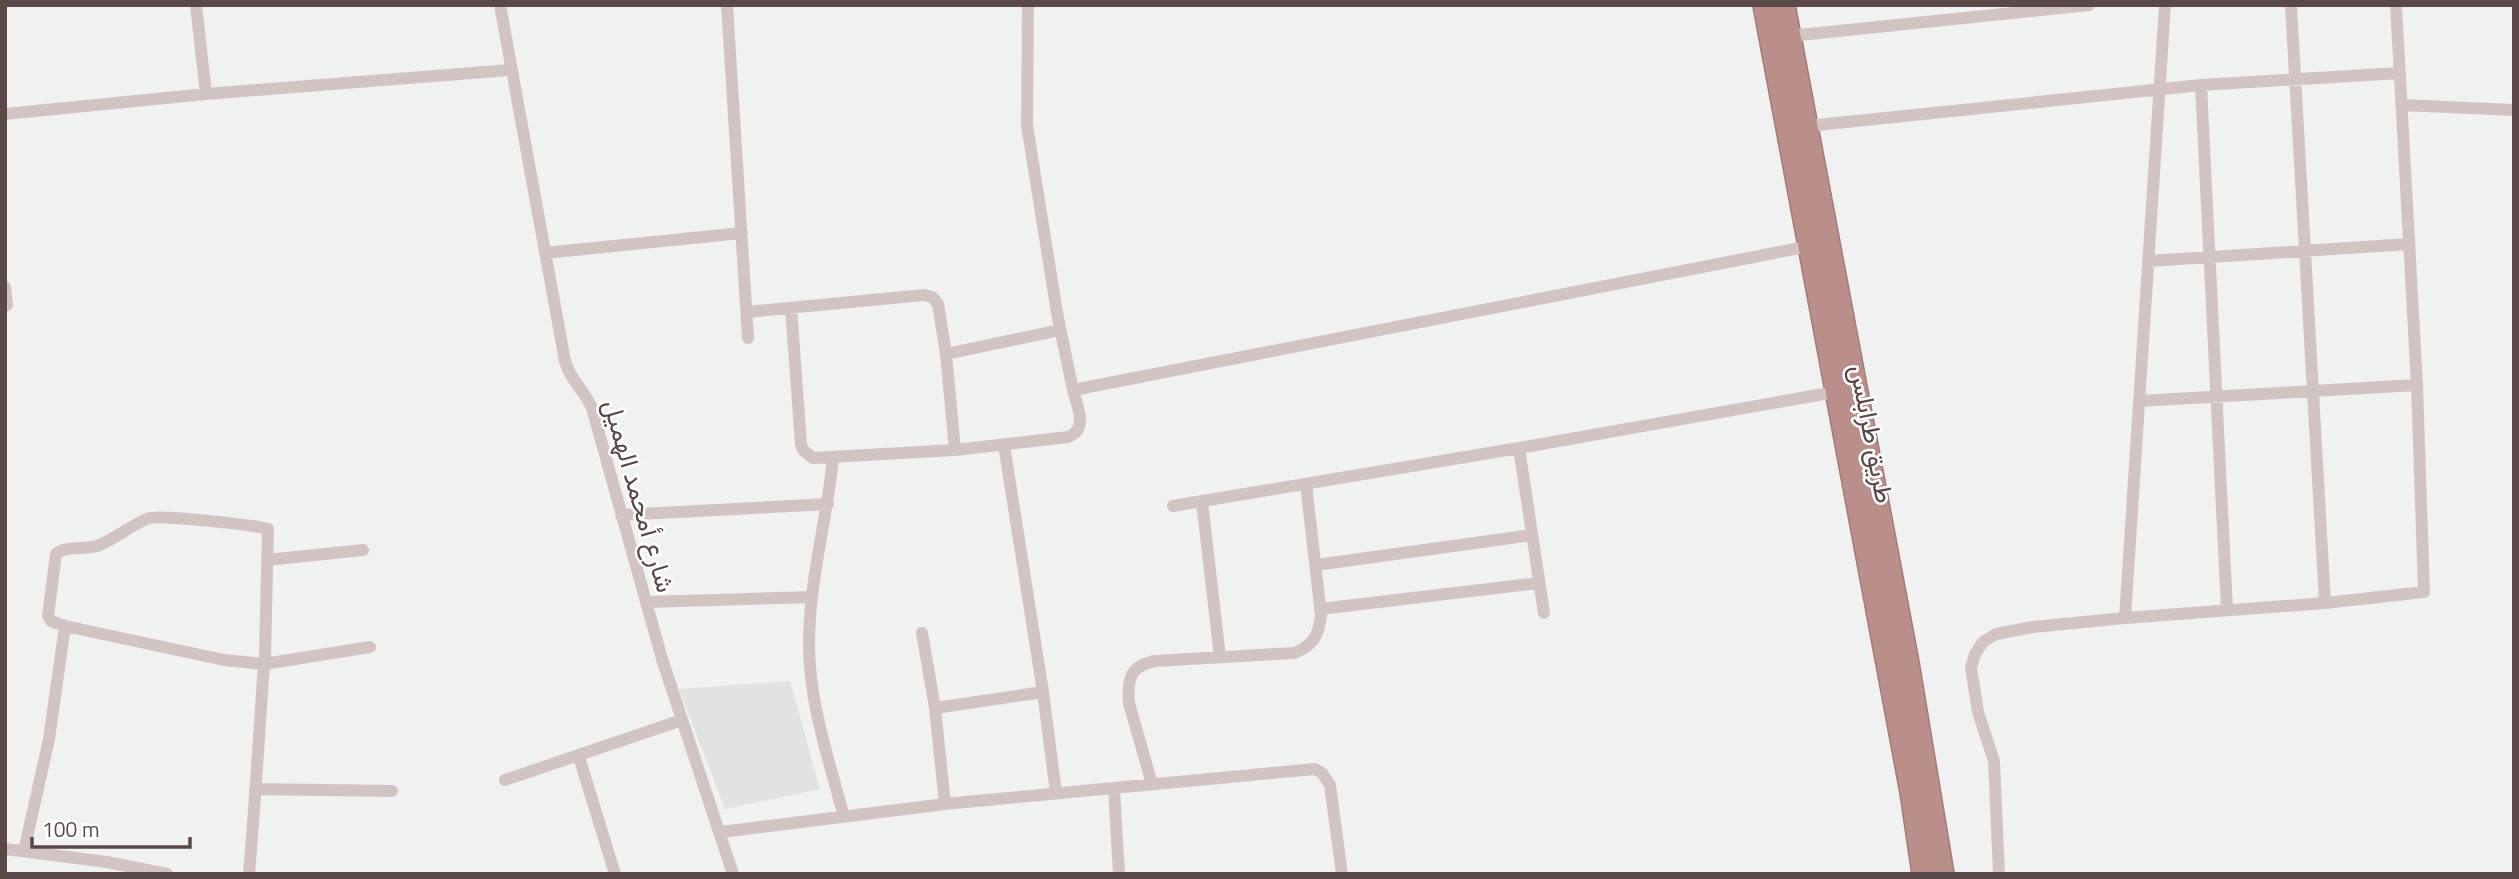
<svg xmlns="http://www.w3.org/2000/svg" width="2519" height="879" viewBox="0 0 2519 879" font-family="'Titillium Web',Vazirmatn,sans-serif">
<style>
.education{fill:#e0e3e1}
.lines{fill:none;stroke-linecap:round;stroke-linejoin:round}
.highway-casing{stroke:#a67a76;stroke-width:24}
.street{stroke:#d3c4c4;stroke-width:12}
.highway{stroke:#ba8f8a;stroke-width:21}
.labels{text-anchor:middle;stroke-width:5;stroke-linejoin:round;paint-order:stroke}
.street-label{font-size:26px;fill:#5b4949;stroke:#fff}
</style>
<rect width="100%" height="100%" fill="#eff2f1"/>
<path class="education" d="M790,681L820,789L725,809L679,689Z"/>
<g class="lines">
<defs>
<path id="highway" d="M1764,5L1911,792L1923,874
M1784,5L1908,663L1943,874"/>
</defs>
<use href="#highway" class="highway-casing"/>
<path class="street" d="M196,5L206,94
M500,5L565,361C570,380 585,391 592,408L662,659L733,874
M727,5L748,338
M1028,5L1027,125L1057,313L1073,390L1810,246
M2165,5L2125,618L2325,603L2424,592L2417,385L2396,5
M2291,5L2325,603
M1790,36L2089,5
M2201,85L2227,610
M2402,105L2514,110
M5,114L206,94L511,70
M1808,126L2201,85L2400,73
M545,253L742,233
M2149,261L2409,244
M5,287L7,305H5
M791,308L801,444L803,450L813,458L955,450L1068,437C1089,429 1077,407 1073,390
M747,312L924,295L932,297L938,304L946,354L955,450
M946,354L1060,330
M2139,401L2417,385
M1004,445L1043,692L1056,793
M1519,448L1544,613
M833,458C827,520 809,581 809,644C809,703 829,760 844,817
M1202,502L1220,657
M1173,506L1519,448L1835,392
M621,515L828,504
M267,560L363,550
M1316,565L1532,535
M647,602L812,597
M1320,609L1539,583
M922,633L935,708L945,804
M935,708L1043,692
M579,757L615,874
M505,780L682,720
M1152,784L1129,703C1127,679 1130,666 1155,661L1294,653C1313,646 1319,635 1321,615L1306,484
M1114,788L1119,874
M255,789L392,791
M721,832L945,804L1315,769L1322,773L1330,785L1342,874
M5,849L107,862L167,874
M24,851L49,739L65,626
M249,874C255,804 259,734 264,664L265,656L268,529C256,525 161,515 150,518C137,521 114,540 97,546C84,550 66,545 56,554L48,616L51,621L65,626L224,660L264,664L370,647
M1999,874L1994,761L1978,712L1971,668L1975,654L1983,642L1996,634L2033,627L2125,618"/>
<use href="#highway" class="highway"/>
</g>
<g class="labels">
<g class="street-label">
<text transform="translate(1872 434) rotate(79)" y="9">طريق طرابلس</text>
<text transform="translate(639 496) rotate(74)" y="9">شارع أمحمد الهميل</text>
</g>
</g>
<rect width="2519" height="879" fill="none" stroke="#5b4949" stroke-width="14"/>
<path d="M32 837v10h158v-10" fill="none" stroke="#5b4949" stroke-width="3.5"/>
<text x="42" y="837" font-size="21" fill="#5b4949" stroke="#ffffff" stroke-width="5" paint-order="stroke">100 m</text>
</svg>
